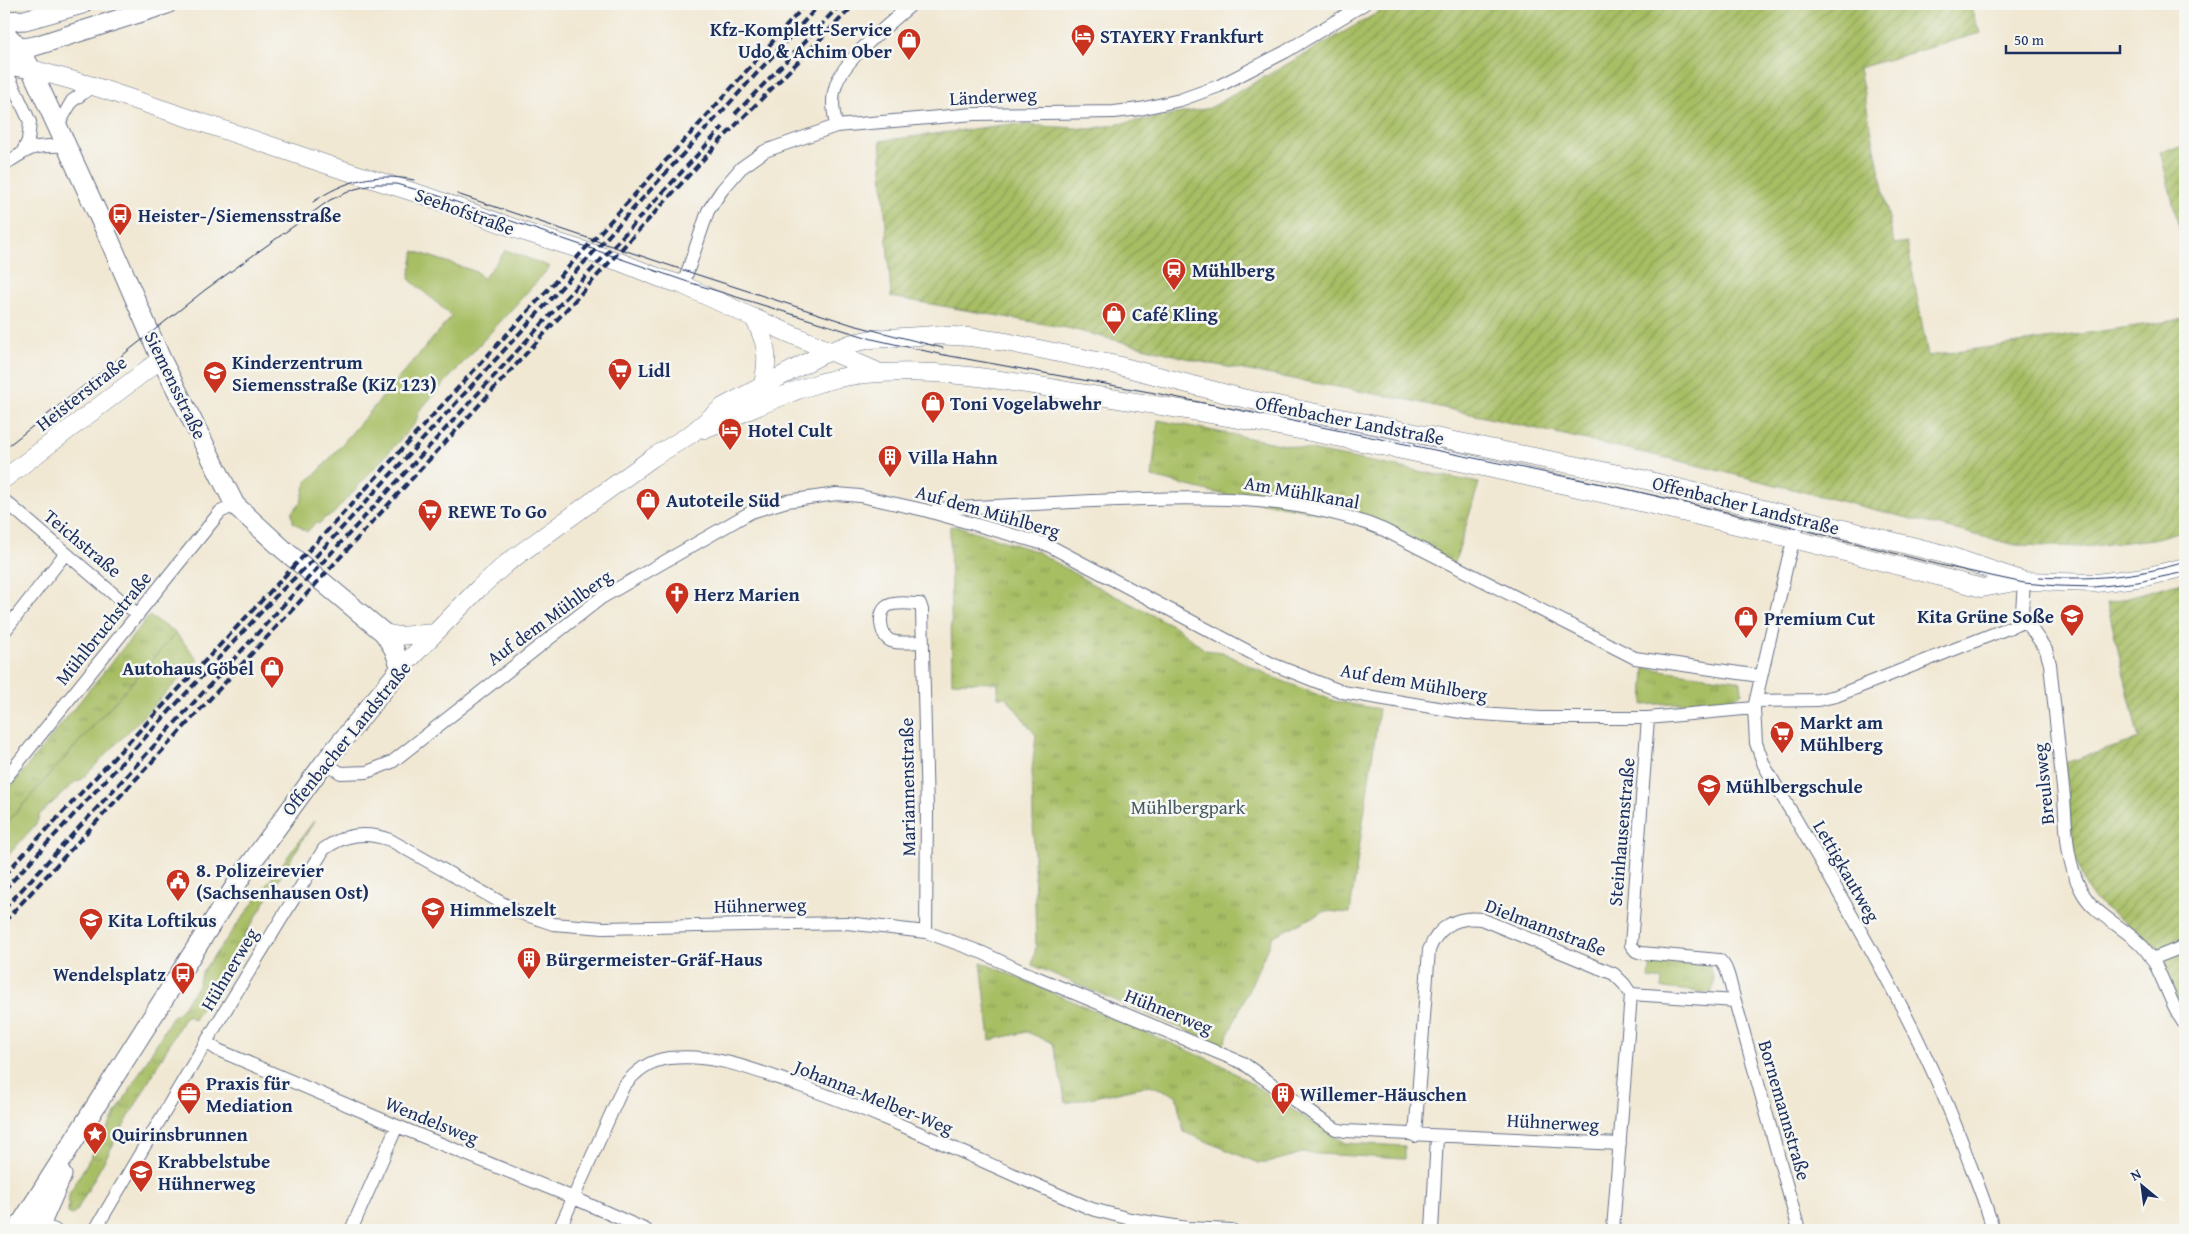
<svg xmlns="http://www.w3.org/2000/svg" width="2189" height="1234" viewBox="0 0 2189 1234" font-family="'Gentium Book Plus',serif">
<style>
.grass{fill:#a7be63;stroke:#617660}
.park{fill:url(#park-tufts);stroke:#617660}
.garden{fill:url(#garden-furrows);stroke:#617660}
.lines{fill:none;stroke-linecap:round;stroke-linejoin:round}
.street-casing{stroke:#667087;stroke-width:14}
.secondary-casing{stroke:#667087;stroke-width:19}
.primary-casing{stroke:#667087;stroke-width:21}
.street{stroke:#fff;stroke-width:12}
.secondary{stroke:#fff;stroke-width:18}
.primary{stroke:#fff;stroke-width:19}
.tram{stroke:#1b2f5e;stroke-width:1}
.rail{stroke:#1b2f5e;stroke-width:4;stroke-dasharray:8 4;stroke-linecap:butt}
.labels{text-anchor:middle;stroke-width:5;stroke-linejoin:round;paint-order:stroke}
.poi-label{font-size:19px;font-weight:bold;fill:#1b2f5e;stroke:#f6f6f2;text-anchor:start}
.street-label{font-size:19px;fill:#1b2f5e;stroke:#f6f6f2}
.park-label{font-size:19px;fill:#455a60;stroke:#f6f6f2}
</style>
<defs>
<pattern id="park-tufts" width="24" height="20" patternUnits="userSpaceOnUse" patternTransform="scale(1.25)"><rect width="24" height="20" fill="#a7be63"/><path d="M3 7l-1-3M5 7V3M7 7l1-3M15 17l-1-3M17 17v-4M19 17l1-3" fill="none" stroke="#879b55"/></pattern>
<pattern id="garden-furrows" width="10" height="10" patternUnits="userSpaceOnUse" patternTransform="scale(1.25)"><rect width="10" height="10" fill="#a7be63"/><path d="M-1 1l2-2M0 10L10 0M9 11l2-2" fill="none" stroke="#879b55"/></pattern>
</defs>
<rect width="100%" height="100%" fill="#f6f6f2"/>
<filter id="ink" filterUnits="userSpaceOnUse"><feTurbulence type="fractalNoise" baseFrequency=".02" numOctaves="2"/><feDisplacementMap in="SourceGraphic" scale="10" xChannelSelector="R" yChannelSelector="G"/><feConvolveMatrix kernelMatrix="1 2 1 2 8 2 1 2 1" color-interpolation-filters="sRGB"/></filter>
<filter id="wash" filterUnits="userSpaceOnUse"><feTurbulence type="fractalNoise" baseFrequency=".0096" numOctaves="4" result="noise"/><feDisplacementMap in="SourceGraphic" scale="20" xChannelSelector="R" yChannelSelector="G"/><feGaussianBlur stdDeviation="1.12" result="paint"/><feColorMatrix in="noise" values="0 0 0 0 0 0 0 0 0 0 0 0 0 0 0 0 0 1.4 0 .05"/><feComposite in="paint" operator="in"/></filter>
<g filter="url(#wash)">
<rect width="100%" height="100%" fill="#f1e8d3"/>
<path class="grass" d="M506,250L550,267L419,411L416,422L332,515L324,518L319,524L316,522L307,532L293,522L292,512L301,502L306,482L319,471L452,316L409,279L414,251L477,272L483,279Z
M176,633L198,660L81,780L75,782L40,814L36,824L4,860V826Z"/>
<path class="park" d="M1158,420L1479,483L1454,565L1359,520L1241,499L1152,477Z
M950,526L961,527L1038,552L1094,585L1178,628L1205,650L1222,652L1275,678L1334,701L1379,709L1350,913L1326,911L1273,936L1223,1046L1032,965L1036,947L1032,770L1036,735L1006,697H998V683L952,682Z
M149,616L176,633L4,826V795Z
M1645,668L1736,680L1741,682L1742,693L1735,699L1643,705Z
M314,821L194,1020L187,1015L183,1020L75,1213L71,1215L68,1213L69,1194L172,1017L180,1011L198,985L202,972Z
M981,962L1222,1065L1345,1143L1405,1146V1159L1302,1153L1267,1163H1258L1184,1132L1176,1095L1150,1085L1066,1103L1053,1043L1027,1032L990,1040Z
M1651,962L1708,964L1714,979L1712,993L1661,988L1662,980L1649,978Z"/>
<path class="garden" d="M1393,4H1969L1980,33L1859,68L1894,244L1907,242L1928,356L2185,319V530L2153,539L2083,547L2016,545L1680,461L1408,400L1206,363L1067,328L891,297L880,141L1011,124L1090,129L1210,108Z
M2185,146V252L2160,151Z
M2185,581V1010C2170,982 2157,952 2134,930C2120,916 2098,908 2088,890C2069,855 2070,803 2065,763L2139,739L2107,603Z"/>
</g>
<g filter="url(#ink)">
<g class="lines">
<defs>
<path id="street" d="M4,66L30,122L28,141L23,151
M836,126C834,113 831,101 835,88C841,61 891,23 912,4
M57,127L72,101L93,86
M4,165C30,147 34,145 66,146
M683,285L708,211L722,190L741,168L765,151L836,126L974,114L1114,112L1140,109L1180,100L1219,86L1285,52L1364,4
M4,500L138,615
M937,509C988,506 1040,504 1092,501C1186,497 1295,492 1384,530L1635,658L1760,676
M1800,518L1788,560L1754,708L1756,743L1764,765C1838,893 1919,1019 1968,1159C1977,1182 1987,1206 1993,1230
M2024,581L2022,612L2026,621L2046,650L2050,664C2055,709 2059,753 2064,797C2066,827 2066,862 2081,890C2094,916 2126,927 2144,948C2163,970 2168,1002 2185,1025
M4,632L65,554
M923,642C913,642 900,644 891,641C881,637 877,615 886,607C894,601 911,604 920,604L922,610L927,811L926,932
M1756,701L1818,700L1836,696L2026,621
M1648,718L1631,945L1636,951L1641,953L1719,960C1729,966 1731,990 1735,1001
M324,763L341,773L367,772L392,762L601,598L751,512L787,501L837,494L860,496L924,510L1048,545L1272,664L1343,692L1467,713L1541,718H1648L1754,708
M4,780L220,512L235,505
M2152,959L2185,946
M1631,994L1735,1001L1799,1230
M206,1042L218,1050L397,1126L574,1198L646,1230
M1415,1136L1429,950C1438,927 1456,916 1481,919L1614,974L1624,984L1631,994
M41,1225L55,1230
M95,1230L206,1042L324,849C345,834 365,831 390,840L518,912L553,924L604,928L847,923L926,932L983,953L1021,971L1243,1063L1320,1119L1336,1129L1345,1131L1620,1144
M351,1230L397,1126
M559,1230L623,1087C636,1071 649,1060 670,1058C715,1053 757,1071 798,1085C899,1120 994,1168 1092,1209L1130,1219L1187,1228L1232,1230
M1432,1230L1437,1137
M1613,1230L1631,994"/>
<path id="secondary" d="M31,69L93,86L144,103L331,166L429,197L525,232L620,262L660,278L683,285L754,318L876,371
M754,318C767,343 769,357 763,384
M704,429C757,409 807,379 865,374C935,368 999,379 1068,391C1115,399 1163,406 1211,414C1471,459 1728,520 1982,588L2021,581
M4,479L161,359
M384,633L399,636L435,633
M401,668L479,588L507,563L652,458L691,434L723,407L821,355L853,343L872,339L935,335L970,337L1006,342L1116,365L1242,398L1638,478L1944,554L2024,581L2096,583L2145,577L2185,567"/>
<path id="primary" d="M4,21L25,20L82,4
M4,32L20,49L31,69L107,234L161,359L235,505L284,550L384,633L394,649L401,668L324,763L243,874L17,1230
M10,50L35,46L167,4
M4,64L31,69
M38,1230L62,1175"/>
</defs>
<use href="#street" class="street-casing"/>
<use href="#secondary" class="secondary-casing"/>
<use href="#primary" class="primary-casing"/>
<use href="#street" class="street"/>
<use href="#secondary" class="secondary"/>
<use href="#primary" class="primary"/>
<path class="tram" d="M457,194L689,272L853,325L943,348
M313,202C345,180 376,172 414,180
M4,449L205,290L330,200L355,189L376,184H396L436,195L685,281L872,339L939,354L1155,393L1626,489L1797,528L1940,565L2024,583L2058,586L2094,587L2138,582L2185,572
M2039,577C2090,580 2136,577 2185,562"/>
<path class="rail" d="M735,114L841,4
M4,875L327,531L702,121L806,4
M4,890L277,595L309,564L820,4
M4,909L723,127
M4,922L293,609L722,139L855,4"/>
</g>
</g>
<defs>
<symbol id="hotel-pin" viewBox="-11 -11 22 30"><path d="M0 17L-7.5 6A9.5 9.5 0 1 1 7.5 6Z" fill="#c8321e" stroke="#f6f6f2"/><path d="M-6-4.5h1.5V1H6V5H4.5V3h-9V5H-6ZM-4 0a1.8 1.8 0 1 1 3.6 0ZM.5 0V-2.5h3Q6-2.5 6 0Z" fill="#fff"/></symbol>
<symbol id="shop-pin" viewBox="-11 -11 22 30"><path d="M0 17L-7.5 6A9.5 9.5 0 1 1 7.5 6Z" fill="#c8321e" stroke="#f6f6f2"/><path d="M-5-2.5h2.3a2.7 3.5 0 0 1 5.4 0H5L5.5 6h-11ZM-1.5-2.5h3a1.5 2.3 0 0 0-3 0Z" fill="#fff"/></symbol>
<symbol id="bus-pin" viewBox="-11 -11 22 30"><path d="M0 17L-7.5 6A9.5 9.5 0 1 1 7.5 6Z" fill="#c8321e" stroke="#f6f6f2"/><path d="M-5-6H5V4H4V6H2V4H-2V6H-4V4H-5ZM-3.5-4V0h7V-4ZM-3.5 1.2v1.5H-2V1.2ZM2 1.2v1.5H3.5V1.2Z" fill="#fff"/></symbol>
<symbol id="station-pin" viewBox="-11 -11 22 30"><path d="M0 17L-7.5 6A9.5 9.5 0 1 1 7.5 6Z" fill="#c8321e" stroke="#f6f6f2"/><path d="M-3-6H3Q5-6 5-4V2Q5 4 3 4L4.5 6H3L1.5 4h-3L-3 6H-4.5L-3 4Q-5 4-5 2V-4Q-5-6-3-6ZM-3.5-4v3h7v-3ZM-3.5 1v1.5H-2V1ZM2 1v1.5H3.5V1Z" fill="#fff"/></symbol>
<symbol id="supermarket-pin" viewBox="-11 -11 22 30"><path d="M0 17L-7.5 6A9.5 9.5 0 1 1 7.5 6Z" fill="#c8321e" stroke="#f6f6f2"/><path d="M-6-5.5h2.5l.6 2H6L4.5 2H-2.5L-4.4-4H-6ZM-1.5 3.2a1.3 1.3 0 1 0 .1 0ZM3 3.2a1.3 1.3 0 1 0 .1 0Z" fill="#fff"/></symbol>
<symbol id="school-pin" viewBox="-11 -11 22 30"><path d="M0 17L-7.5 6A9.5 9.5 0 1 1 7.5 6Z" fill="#c8321e" stroke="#f6f6f2"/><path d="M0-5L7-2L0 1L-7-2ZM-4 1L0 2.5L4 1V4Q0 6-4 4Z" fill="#fff"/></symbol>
<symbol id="building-pin" viewBox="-11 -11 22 30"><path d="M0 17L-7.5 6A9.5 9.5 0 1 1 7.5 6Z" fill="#c8321e" stroke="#f6f6f2"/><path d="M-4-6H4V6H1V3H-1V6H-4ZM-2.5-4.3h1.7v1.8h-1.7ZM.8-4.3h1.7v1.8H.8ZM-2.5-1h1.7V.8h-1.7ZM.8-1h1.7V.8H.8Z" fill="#fff"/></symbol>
<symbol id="church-pin" viewBox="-11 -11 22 30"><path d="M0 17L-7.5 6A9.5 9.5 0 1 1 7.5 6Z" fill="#c8321e" stroke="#f6f6f2"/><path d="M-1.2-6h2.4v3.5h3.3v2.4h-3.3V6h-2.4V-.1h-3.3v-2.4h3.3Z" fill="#fff"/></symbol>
<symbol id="civic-pin" viewBox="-11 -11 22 30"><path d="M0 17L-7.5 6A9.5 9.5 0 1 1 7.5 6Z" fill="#c8321e" stroke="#f6f6f2"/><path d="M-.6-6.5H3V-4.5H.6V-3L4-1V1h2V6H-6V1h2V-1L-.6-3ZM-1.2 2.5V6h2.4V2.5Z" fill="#fff"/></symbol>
<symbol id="office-pin" viewBox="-11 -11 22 30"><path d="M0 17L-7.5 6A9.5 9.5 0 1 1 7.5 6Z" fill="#c8321e" stroke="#f6f6f2"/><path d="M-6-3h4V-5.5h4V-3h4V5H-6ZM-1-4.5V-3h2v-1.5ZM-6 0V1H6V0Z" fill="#fff"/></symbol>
<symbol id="sight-pin" viewBox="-11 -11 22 30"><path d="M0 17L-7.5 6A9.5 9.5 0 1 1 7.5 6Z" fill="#c8321e" stroke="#f6f6f2"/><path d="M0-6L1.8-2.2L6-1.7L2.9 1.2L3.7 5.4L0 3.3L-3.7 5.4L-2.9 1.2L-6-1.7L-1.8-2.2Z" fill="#fff"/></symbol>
</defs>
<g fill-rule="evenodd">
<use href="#hotel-pin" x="1069" y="22" width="28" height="38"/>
<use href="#shop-pin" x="895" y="26" width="28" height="38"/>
<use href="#bus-pin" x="106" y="201" width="28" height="38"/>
<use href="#station-pin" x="1160" y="256" width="28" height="38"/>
<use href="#shop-pin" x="1100" y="300" width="28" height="38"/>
<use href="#supermarket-pin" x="606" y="356" width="28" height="38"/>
<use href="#school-pin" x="201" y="359" width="28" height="38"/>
<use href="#shop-pin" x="919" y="389" width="28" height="38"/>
<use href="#hotel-pin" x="716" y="416" width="28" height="38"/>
<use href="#building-pin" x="876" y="443" width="28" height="38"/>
<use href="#shop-pin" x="634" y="486" width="28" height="38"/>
<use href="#supermarket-pin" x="416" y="497" width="28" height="38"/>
<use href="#church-pin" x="663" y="580" width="28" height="38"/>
<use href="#school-pin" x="2058" y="602" width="28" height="38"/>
<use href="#shop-pin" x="1732" y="604" width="28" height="38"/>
<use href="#shop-pin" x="258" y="654" width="28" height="38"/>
<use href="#supermarket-pin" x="1768" y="719" width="28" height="38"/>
<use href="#school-pin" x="1695" y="772" width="28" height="38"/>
<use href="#civic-pin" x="164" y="867" width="28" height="38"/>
<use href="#school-pin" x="419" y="895" width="28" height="38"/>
<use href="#school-pin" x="77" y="906" width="28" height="38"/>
<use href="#building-pin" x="515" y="945" width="28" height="38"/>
<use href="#bus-pin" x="169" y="960" width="28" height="38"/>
<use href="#office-pin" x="175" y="1080" width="28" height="38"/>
<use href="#building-pin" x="1269" y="1080" width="28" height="38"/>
<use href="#sight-pin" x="81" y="1120" width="28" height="38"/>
<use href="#school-pin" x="127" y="1158" width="28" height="38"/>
</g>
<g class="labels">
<g class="poi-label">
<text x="892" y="36" text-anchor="end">Kfz-Komplett-Service<tspan x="892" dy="22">Udo &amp; Achim Ober</tspan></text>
<text x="1100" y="43">STAYERY Frankfurt</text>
<text x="138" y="222">Heister-/Siemensstraße</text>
<text x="1192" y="277">Mühlberg</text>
<text x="1132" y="321">Café Kling</text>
<text x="232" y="369">Kinderzentrum<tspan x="232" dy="22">Siemensstraße (KiZ 123)</tspan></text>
<text x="638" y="377">Lidl</text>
<text x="950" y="410">Toni Vogelabwehr</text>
<text x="748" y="437">Hotel Cult</text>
<text x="908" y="464">Villa Hahn</text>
<text x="666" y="507">Autoteile Süd</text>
<text x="448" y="518">REWE To Go</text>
<text x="694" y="601">Herz Marien</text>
<text x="2054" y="623" text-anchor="end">Kita Grüne Soße</text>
<text x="1764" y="625">Premium Cut</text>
<text x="254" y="675" text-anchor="end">Autohaus Göbel</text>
<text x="1800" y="729">Markt am<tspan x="1800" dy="22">Mühlberg</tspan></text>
<text x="1726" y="793">Mühlbergschule</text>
<text x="196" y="877">8. Polizeirevier<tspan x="196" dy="22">(Sachsenhausen Ost)</tspan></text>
<text x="450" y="916">Himmelszelt</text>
<text x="108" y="927">Kita Loftikus</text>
<text x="546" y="966">Bürgermeister-Gräf-Haus</text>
<text x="166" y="981" text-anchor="end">Wendelsplatz</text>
<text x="206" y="1090">Praxis für<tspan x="206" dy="22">Mediation</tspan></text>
<text x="1300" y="1101">Willemer-Häuschen</text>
<text x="112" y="1141">Quirinsbrunnen</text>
<text x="158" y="1168">Krabbelstube<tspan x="158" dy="22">Hühnerweg</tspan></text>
</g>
<g class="street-label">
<text transform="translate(993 96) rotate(-3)" y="7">Länderweg</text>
<text transform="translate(465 211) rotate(20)" y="7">Seehofstraße</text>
<text transform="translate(176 385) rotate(64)" y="7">Siemensstraße</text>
<text transform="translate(81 393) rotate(-38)" y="7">Heisterstraße</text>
<text transform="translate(1350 420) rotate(11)" y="7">Offenbacher Landstraße</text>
<text transform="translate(1302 492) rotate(10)" y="7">Am Mühlkanal</text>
<text transform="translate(1746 505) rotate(14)" y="7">Offenbacher Landstraße</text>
<text transform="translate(988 511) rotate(16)" y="7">Auf dem Mühlberg</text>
<text transform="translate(83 543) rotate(40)" y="7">Teichstraße</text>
<text transform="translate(549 617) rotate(-36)" y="7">Auf dem Mühlberg</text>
<text transform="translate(103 628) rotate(-51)" y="7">Mühlbruchstraße</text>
<text transform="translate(1414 682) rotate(10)" y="7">Auf dem Mühlberg</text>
<text transform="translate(346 738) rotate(-51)" y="7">Offenbacher Landstraße</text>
<text transform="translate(2043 784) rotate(-96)" y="7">Breulsweg</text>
<text transform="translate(907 787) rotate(-91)" y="7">Mariannenstraße</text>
<text transform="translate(1621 832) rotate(-85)" y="7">Steinhausenstraße</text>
<text transform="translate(1847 871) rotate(60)" y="7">Lettigkautweg</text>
<text transform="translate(760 905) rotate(-1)" y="7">Hühnerweg</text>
<text transform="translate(1546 927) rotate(21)" y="7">Dielmannstraße</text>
<text transform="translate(229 969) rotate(-59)" y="7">Hühnerweg</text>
<text transform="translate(1169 1011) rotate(22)" y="7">Hühnerweg</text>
<text transform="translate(874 1097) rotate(22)" y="7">Johanna-Melber-Weg</text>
<text transform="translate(1785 1110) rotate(74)" y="7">Bornemannstraße</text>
<text transform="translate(432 1120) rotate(22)" y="7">Wendelsweg</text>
<text transform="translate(1553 1122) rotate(3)" y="7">Hühnerweg</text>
</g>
<g class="park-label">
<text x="1188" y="814">Mühlbergpark</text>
</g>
</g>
<rect width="2189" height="1234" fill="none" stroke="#f6f6f2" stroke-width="20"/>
<g transform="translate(2142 1186) rotate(331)" stroke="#f6f6f2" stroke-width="4" paint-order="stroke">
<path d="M0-4L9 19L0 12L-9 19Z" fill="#1b2f5e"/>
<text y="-8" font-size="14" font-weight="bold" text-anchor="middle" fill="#1b2f5e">N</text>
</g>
<path d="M2006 45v8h114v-8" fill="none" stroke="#1b2f5e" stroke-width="2.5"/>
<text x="2014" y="45" font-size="15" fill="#1b2f5e" stroke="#f6f6f2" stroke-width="4" paint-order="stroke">50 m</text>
</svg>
